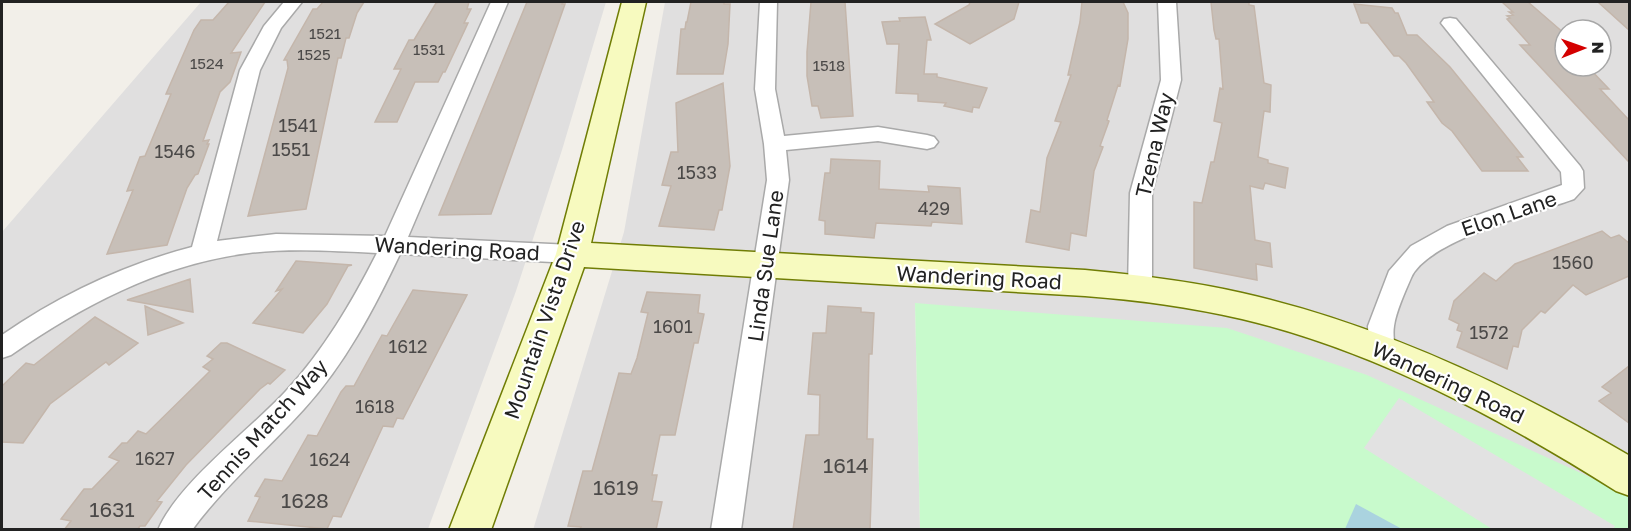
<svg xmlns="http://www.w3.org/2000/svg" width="1631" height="531" viewBox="0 0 1631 531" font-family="'Golos Text',sans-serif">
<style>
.residential{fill:#e0dfdf;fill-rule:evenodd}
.park{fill:#c8facc}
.parking{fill:#e2e2e2}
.water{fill:#aad3df}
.building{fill:#c7bfb8;stroke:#c4b6ab;stroke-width:1.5}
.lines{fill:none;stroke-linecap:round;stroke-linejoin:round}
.street-casing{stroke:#a9a9a9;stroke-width:3}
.secondary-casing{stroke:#707d05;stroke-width:3}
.street{fill:#fff;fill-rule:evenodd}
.secondary{fill:#f7fabf;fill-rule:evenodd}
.labels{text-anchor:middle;stroke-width:4.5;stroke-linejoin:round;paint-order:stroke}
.far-number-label{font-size:15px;fill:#4b4948}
.number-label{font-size:18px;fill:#4b4948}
.street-label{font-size:21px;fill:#222;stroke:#fff}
.near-number-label{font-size:21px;fill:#4b4948}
</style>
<rect width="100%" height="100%" fill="#f2efe9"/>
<path class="residential" d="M201,2H606L562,150L516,291L428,529L2,530V232Z
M665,2H1629V495L1572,470L915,303L920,529L533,530L624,232ZM1565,30H1601V66H1565Z"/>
<path class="park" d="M915,303L1227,328L1367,375L1629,495V529H920Z"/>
<path class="parking" d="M1399,398L1615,526L1613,529H1492L1364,448Z"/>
<path class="water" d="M1356,504L1402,529H1345Z"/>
<path class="building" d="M229,2H265L231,53L241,52L230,82L220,92L203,141L209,140L207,144H209L198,174L195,175L187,188L167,245L107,254L133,190L127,191L140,157L145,156L171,94H166L194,30L201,20H213Z
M323,2H364L357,13L349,38H346L341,58H338L306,209L248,216L288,68L287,60H284L313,9H317Z
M439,2H469L467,9H471L464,23H468L445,72H443L438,82H415L397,122H375L401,69H394L409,40H414L436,3Z
M527,2H563L562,4H565L491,214L439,215Z
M691,2H724V4H730L728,44L723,74H677L681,29H685L686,22H687Z
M811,2H845L853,116L821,118L818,106H812L807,76V52Z
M970,2H1019L1014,19L970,44L935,24L969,5Z
M1082,2H1123L1128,13V39L1120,86L1118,85L1107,120L1109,121L1100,146L1103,147L1094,171L1086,236L1071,233L1069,250L1026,242L1031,210L1040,212L1047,158L1061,122L1055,121L1071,75H1068L1080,22Z
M1211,2H1249V5L1254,6L1264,83L1271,85L1270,112L1264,111L1258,157L1268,160V163L1288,168L1285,188L1265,183L1263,189L1250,186L1255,240L1270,243L1272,267L1256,264L1257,280L1194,268V202L1202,203L1211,162H1214L1222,123L1214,121L1220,88L1223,89L1219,39H1216L1214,30Z
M1502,2H1528L1565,34V66H1587L1609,89H1600L1629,120V162L1520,45H1530L1507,19L1510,18L1507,16L1513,15L1509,12H1513Z
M1598,2H1629V30Z
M1354,4L1392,8L1395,13H1398L1407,35H1417L1450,67L1523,157H1517L1528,171H1482L1452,131L1442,123L1427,102H1434L1406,63L1399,56H1394L1368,23H1361Z
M925,17L931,40H927L924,74H937V77L987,88L979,108L973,107L972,112L944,106L946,103L918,101V94L896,93L899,44H887L882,22L900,21L899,18Z
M723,83L730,166L722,210H719L714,230L659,226L671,186L662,185L671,152H678L676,103Z
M831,159L880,161L879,189L929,192L928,186L960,188L962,224L932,222L931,226L876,223L874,238L825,234V221L819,220L825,173H830Z
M1602,231L1611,238L1619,235L1629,243V276L1586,295L1573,285L1545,313L1541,311L1522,330L1518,347L1513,346L1507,369L1457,347L1462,332L1457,330L1459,324L1449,319L1454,301L1484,273L1496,281L1515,264Z
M296,261L352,265L348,266L327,304L303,333L253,323L282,289L276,291Z
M190,279L193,312L127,300Z
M413,290L467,295L403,419L397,418L393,427L383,426L341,517L333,516L327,529L248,521L260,497L255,496L265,479L282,481L308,435L317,436L341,392L346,386H354L382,335L387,336Z
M647,292L700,295L698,313L704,314L698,343H694L675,435H660L652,475H657L652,501L662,502L656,530H580L581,527L568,526L583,471H592L619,373L631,374L637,358L648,313L641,312Z
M145,306L183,323L148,335Z
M828,306L861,308V312L874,313L872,354H869L867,439H873L870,530H793L806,435H819L820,395L808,394L813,333H826Z
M95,317L138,343L109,365L106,362L50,404L23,443L2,442V386L26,363L34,365Z
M221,343H227L285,370L270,384L268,383L260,389L186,465L157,501L162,502L145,526H140L137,530H64L71,521L61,519L84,489H92L119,461L109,457L122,443H127L138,431L146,434L204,377L210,371L203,367L213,359L207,356Z
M1629,366V423L1599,401L1611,393L1602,387Z"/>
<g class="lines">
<defs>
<path id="street" d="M284,2H302L281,28L260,70L217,241L276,234L385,236L491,2H508L408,237L572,245L580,248L584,254L580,260L572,263L400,254C374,309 345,364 304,409C267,450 225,485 192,530H158C178,483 250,430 286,391C324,350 352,302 377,253C335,251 291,248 249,253C161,264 83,305 11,355L2,358V335C60,295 123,265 192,247L240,70L264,26Z
M760,2H777L775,89L784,136L878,127L927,135L934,137L938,142L934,147L927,149L878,141L786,150L789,180L741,530H711L767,180L764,144L755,89Z
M1158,2H1176L1181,80L1152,193V289L1149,296L1140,298L1131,296L1128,289L1130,193L1161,80Z
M1450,18L1456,19L1580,166L1583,171L1584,188L1574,199C1536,213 1426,241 1411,278C1405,292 1396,311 1394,326C1392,338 1397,346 1391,357L1382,360L1373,357L1369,350L1368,326L1389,271L1411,246L1447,226L1562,185L1561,172L1441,23L1444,19Z"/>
<path id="secondary" d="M622,2H646L591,243L1085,270C1138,275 1190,281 1242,293C1379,324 1509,385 1630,456V496L1616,491C1500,418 1376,351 1242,319C1190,307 1138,300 1085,296L584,267L491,530H449L556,254Z"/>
</defs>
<use href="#street" class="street-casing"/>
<use href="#secondary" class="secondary-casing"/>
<use href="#street" class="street"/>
<use href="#secondary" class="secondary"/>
</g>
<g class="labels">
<g class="far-number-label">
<text x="325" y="39">1521</text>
<text x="429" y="55">1531</text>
<text x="314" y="60">1525</text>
<text x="207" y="69">1524</text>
<text x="829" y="71">1518</text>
</g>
<g class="number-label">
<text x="298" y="132">1541</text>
<text x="291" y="156">1551</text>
<text x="175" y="158">1546</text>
<text x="697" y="179">1533</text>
<text x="934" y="215">429</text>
<text x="1573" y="269">1560</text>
<text x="673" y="333">1601</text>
<text x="1489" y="339">1572</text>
<text x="408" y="353">1612</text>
<text x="375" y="413">1618</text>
<text x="155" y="465">1627</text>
<text x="330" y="466">1624</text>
</g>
<g class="street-label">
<text transform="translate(1155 145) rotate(-77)" y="7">Tzena Way</text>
<text transform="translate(1509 214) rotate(-19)" y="7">Elon Lane</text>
<text transform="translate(457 249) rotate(3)" y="7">Wandering Road</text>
<text transform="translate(766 266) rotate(-82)" y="7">Linda Sue Lane</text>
<text transform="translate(979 278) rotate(3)" y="7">Wandering Road</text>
<text transform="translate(545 320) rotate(-71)" y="7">Mountain Vista Drive</text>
<text transform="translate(1448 383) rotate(25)" y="7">Wandering Road</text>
<text transform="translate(263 430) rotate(-48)" y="7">Tennis Match Way</text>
</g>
<g class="near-number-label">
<text x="846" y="473">1614</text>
<text x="616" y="495">1619</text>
<text x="305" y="508">1628</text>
<text x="112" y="517">1631</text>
</g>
</g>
<rect width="1631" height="531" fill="none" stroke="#222222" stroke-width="6"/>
<g transform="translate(1583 48) rotate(89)"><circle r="28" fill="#ffffff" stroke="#a7a7a7" stroke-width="1.5"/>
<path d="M0-4.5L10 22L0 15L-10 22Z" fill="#d40000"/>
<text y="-9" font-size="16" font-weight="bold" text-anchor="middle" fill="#222222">N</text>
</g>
</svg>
